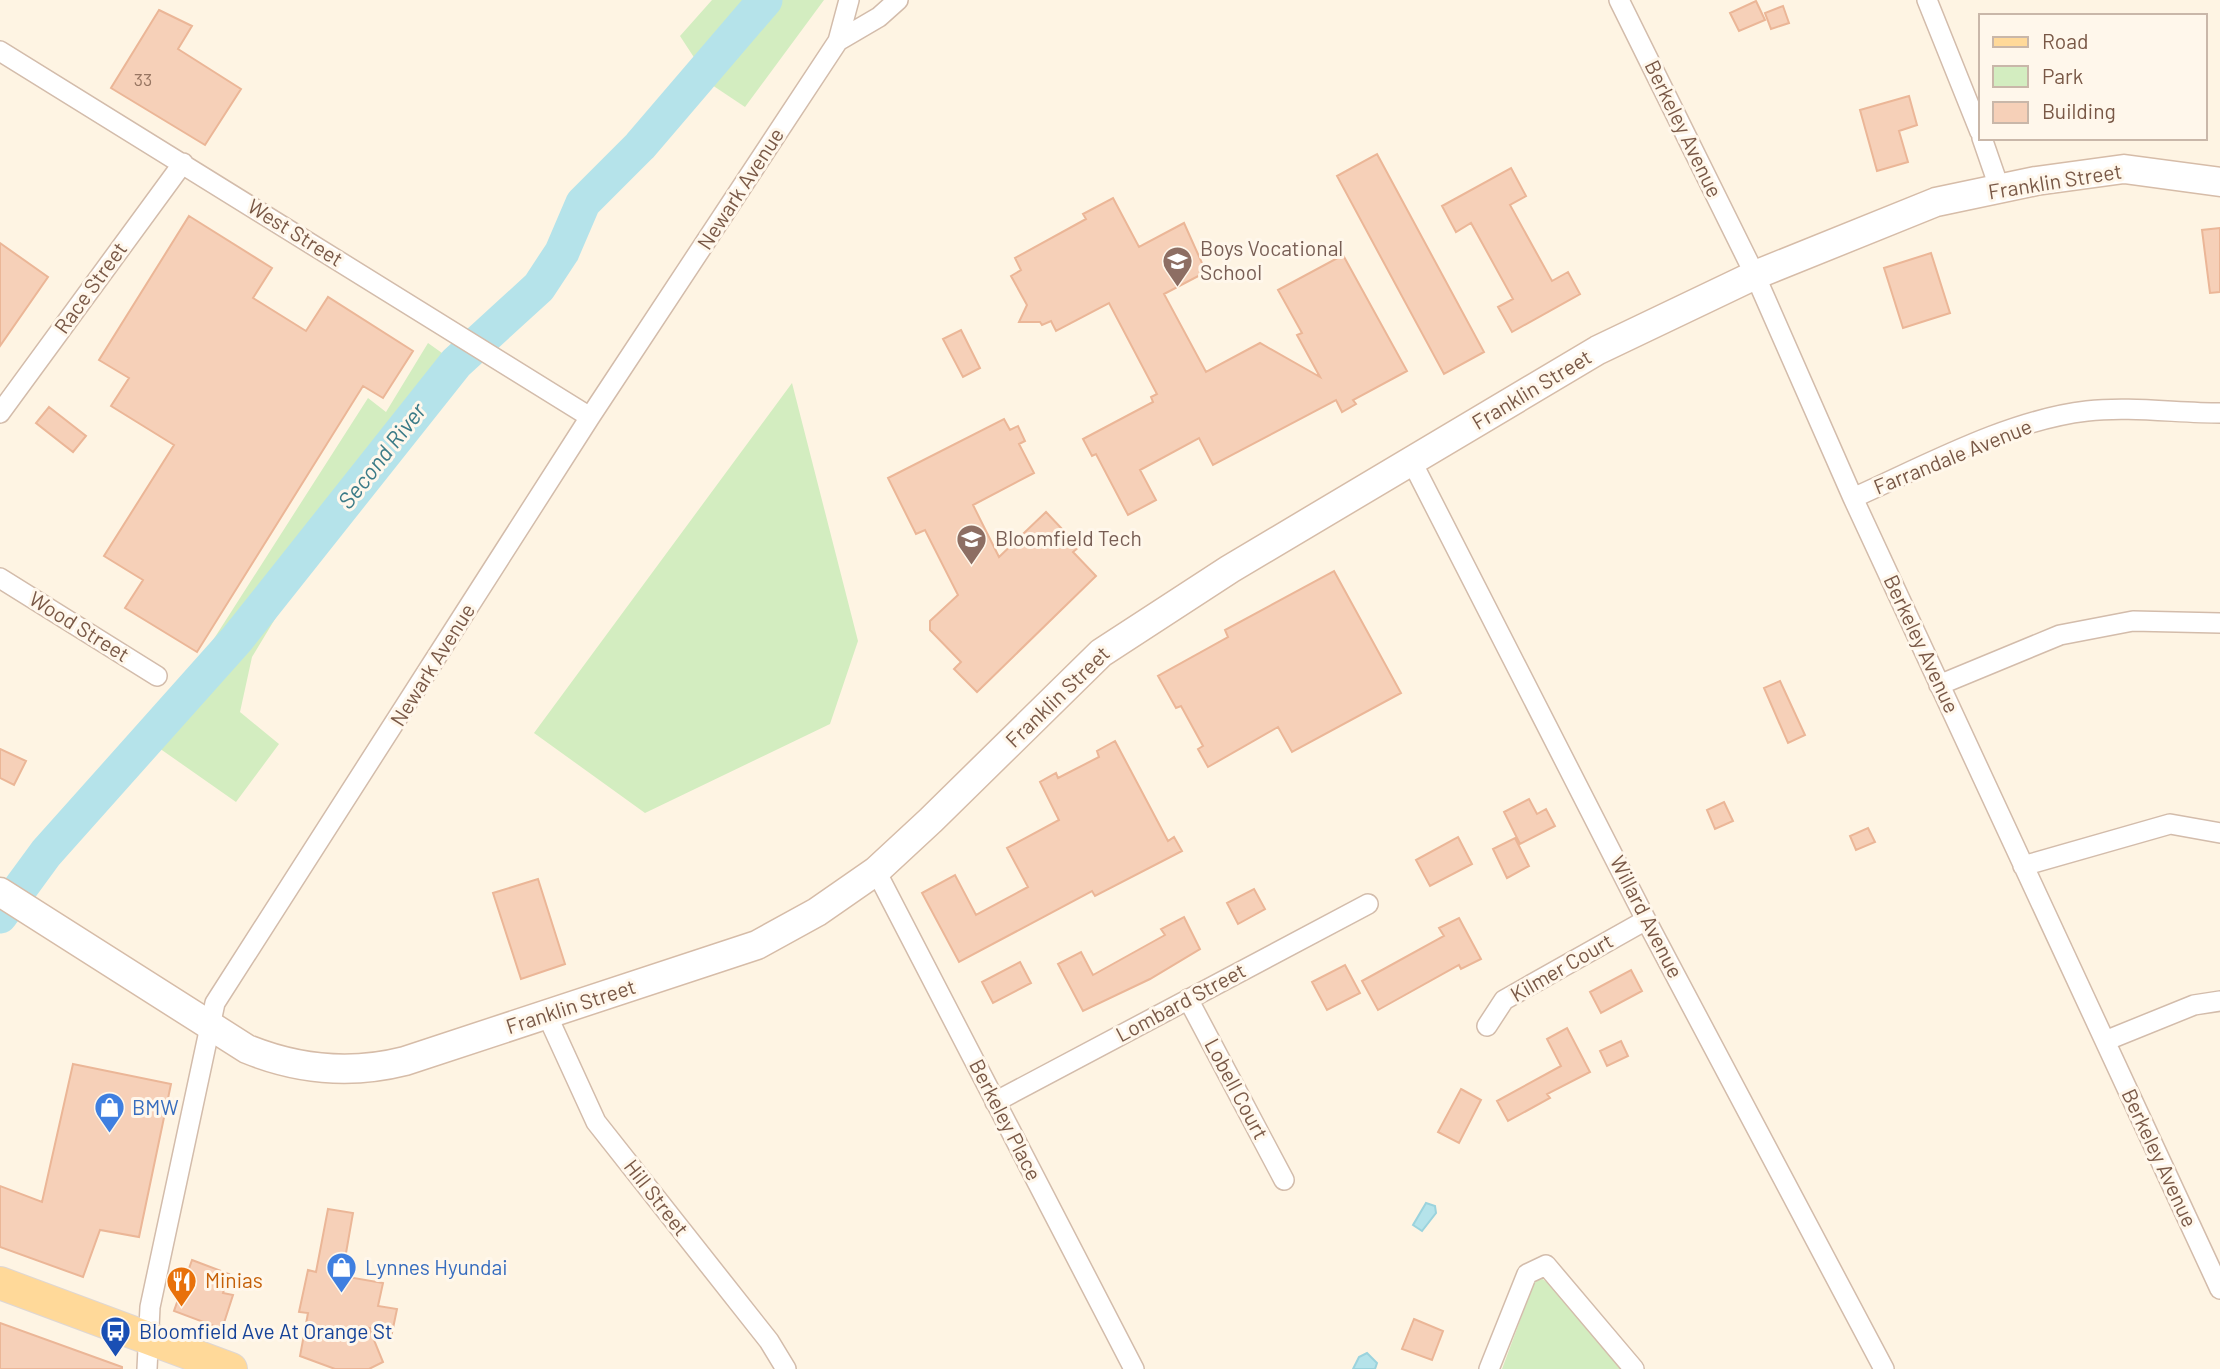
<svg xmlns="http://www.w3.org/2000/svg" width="2220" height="1369" viewBox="0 0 2220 1369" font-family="Barlow,sans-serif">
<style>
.green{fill:#d3edc0}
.water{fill:#b5e3ea;stroke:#9bd3dd;stroke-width:2}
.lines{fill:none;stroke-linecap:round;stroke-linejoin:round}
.river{stroke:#b5e3ea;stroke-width:35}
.building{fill:#f6d0b8;stroke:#ebb697;stroke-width:2}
.street-casing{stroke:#d3bcab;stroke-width:22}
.secondary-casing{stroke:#d6bca8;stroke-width:31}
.primary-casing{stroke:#dfd7d3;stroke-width:34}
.street{stroke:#fff;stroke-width:19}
.secondary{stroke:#fff;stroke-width:28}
.primary{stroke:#ffd999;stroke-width:32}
.labels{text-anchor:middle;stroke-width:6;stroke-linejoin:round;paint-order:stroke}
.number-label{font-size:18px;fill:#987662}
.street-label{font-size:21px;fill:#795846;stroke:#fff7eb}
.education-label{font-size:21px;fill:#785e54;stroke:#fff7eb;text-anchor:start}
.shop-label{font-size:21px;fill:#366cbe;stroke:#fff7eb;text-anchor:start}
.food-label{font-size:21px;fill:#c56008;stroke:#fff7eb;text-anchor:start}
.transit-label{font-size:21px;fill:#164399;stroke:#fff7eb;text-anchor:start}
.water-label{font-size:23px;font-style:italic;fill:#3b7b87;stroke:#fff7eb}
</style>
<rect width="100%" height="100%" fill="#fef4e3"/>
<path class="green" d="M712,0H824L745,107L712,85L680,36Z
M428,343L456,363L345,503L252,657L240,712L279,744L236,802L159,748L208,648L368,398L386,412Z
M792,383L858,641L830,724L645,813L534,733Z
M1537,1275L1555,1288L1627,1369H1502Z"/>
<path class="water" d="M1426,1203L1435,1206L1436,1213L1422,1231L1413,1225Z
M1367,1353L1377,1363L1375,1369H1353L1359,1357Z"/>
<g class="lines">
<path class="river" d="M0,916L46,853L237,639L456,363L539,287L562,252L583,203L640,146L765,0"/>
</g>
<path class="building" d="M1756,1L1765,20L1739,31L1730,13Z
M1783,6L1789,23L1771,29L1765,13Z
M159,10L192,26L178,49L241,89L205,145L111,88Z
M1909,96L1917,125L1899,131L1908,162L1877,171L1860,110Z
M1377,154L1484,352L1444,374L1337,176Z
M1511,168L1526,196L1510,205L1552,281L1568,272L1580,294L1512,332L1498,307L1513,299L1471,223L1456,232L1442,206Z
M1113,198L1139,247L1184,223L1206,272L1164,294L1206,372L1260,343L1320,377L1297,335L1302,333L1278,290L1343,255L1407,371L1353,400L1356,404L1342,412L1336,400L1213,465L1199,438L1140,470L1156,500L1128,515L1096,454L1092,456L1083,439L1153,402L1151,397L1157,394L1109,303L1056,331L1051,321L1042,325L1040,322H1019L1027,305L1011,276L1021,270L1015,258L1086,219L1083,214Z
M189,216L272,268L253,298L306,331L328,297L413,351L383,398L363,386L197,652L125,608L143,580L104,556L174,445L111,406L129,378L99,360Z
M2220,228V292L2210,293L2202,230Z
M0,243L48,277L0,346Z
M1931,253L1950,313L1903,328L1884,268Z
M961,330L980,368L963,377L943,339Z
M49,407L86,436L73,452L36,423Z
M1004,419L1010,430L1018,426L1025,441L1019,444L1034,473L973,505L999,557L1046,512L1079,547L1073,552L1096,576L977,692L954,669L961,662L930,630V621L958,595L925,530L916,534L888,478Z
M1334,571L1401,693L1292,752L1278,727L1208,767L1198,749L1203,746L1181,706L1176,708L1158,676L1228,637L1225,630Z
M1780,681L1805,735L1788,743L1764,688Z
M1115,741L1168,841L1174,837L1182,851L1095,896L1092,891L959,962L922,893L955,875L976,915L1028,887L1007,848L1059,820L1040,782L1056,773L1058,778L1099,757L1097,751Z
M0,749L26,761L14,785L0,778Z
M1529,799L1537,814L1546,809L1555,826L1520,844L1504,812Z
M1724,802L1733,821L1715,829L1707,810Z
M1868,828L1875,842L1856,850L1850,836Z
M1458,837L1472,864L1430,886L1416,860Z
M1515,838L1529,866L1507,878L1493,849Z
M538,879L565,964L521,979L493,893Z
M1254,889L1265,909L1238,924L1227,903Z
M1184,917L1200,949L1150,979L1083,1011L1058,964L1081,952L1093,975L1165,935L1161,929Z
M1459,918L1481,959L1461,969L1459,965L1378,1010L1362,981L1444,936L1439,928Z
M1020,962L1031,983L993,1003L982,982Z
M1345,965L1360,993L1327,1010L1312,982Z
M1631,970L1642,991L1601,1013L1590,992Z
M1567,1028L1590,1072L1547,1094L1550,1098L1508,1121L1497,1101L1561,1066L1547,1039Z
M1621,1041L1628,1056L1607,1066L1600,1051Z
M73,1064L171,1084L139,1237L100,1230L83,1277L0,1247V1186L42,1202Z
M1461,1089L1481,1100L1459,1143L1438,1132Z
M328,1209L353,1213L342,1276L383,1283L378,1306L397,1309L392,1333L369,1328L383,1362L369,1369H335L300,1356L308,1313L299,1312L308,1270L316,1272Z
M192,1260L229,1274L223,1293L233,1295L222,1329L174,1311Z
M1414,1319L1443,1331L1432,1360L1402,1349Z
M0,1323L122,1367V1369H0Z"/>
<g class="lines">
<defs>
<path id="street" d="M1619,0L1755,275L1853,498L2220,1289
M1927,0L1980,132
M838,41L879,17L898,0
M0,51L590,417
M1982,138L2000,190
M0,413L183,163
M1412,462L1646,920L1884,1369
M1853,498C1925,466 2008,420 2087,411C2128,406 2178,413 2220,413
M0,578L157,676
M1939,685L2060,635L2133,621L2220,623
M2023,866L2170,824L2220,833
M876,871L1134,1369
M1188,999L1284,1180
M547,1015L596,1122L769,1341L786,1369
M1487,1026L1504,1000L1646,920
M2105,1041L2194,1005L2220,1001
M995,1102L1368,904
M147,1369L150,1307L215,1003L590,417L838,41L849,0
M1489,1369L1527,1274L1546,1265L1634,1369"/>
<path id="secondary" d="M0,892L247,1049C299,1070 350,1075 405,1061L757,945L817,912L876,871L931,820L1101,653L1230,569L1598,350L1755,275L1936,202L2036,181L2124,169L2220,182"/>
<path id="primary" d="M0,1283L231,1369"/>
</defs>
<use href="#street" class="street-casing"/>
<use href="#secondary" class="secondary-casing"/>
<use href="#primary" class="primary-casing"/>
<use href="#street" class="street"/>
<use href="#secondary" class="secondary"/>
<use href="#primary" class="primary"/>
</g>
<defs>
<symbol id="school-pin" viewBox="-11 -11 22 30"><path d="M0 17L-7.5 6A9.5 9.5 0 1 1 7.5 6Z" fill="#8d6e63" stroke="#fff7eb"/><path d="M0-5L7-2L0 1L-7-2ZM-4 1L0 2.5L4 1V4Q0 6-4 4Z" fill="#fff"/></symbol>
<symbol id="shop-pin" viewBox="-11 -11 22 30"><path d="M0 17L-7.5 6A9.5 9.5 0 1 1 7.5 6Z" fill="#3f7fe0" stroke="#fff7eb"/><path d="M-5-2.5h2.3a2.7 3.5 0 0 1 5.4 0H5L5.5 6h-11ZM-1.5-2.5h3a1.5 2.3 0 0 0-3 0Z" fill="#fff"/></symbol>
<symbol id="restaurant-pin" viewBox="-11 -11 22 30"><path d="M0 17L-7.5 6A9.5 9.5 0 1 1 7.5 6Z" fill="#e8710a" stroke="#fff7eb"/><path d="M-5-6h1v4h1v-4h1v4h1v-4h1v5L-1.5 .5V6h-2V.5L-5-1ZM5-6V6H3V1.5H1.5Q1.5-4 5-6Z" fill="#fff"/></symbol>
<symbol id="bus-pin" viewBox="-11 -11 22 30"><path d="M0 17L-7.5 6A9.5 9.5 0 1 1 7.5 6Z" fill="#1a4fb4" stroke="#fff7eb"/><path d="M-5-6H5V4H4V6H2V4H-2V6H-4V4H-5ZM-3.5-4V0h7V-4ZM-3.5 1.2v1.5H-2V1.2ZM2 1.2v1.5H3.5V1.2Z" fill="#fff"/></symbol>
</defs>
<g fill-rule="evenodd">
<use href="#school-pin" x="1160" y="244" width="35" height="47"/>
<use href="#school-pin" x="954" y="522" width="35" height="47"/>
<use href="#shop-pin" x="92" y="1090" width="35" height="47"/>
<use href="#shop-pin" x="324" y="1250" width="35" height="47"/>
<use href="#restaurant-pin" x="164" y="1264" width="35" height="47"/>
<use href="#bus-pin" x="98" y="1314" width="35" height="47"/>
</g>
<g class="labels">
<g class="number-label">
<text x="143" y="86">33</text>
</g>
<g class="street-label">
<text transform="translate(1683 129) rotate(64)" y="7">Berkeley Avenue</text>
<text transform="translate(2055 182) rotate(-9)" y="7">Franklin Street</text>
<text transform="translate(741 189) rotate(-57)" y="7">Newark Avenue</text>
<text transform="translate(295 233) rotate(32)" y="7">West Street</text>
<text transform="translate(91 288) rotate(-54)" y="7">Race Street</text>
<text transform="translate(1532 390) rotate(-31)" y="7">Franklin Street</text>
<text transform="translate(1953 457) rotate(-22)" y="7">Farrandale Avenue</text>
<text transform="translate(79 627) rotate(32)" y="7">Wood Street</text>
<text transform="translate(1921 644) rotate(65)" y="7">Berkeley Avenue</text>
<text transform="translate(433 665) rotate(-58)" y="7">Newark Avenue</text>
<text transform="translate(1058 697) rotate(-44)" y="7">Franklin Street</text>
<text transform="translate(1646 917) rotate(63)" y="7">Willard Avenue</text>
<text transform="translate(1562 968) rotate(-30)" y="7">Kilmer Court</text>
<text transform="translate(1181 1003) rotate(-28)" y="7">Lombard Street</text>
<text transform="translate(571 1007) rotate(-18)" y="7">Franklin Street</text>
<text transform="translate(1236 1089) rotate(62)" y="7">Lobell Court</text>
<text transform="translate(1005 1120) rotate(63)" y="7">Berkeley Place</text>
<text transform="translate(2159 1158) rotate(65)" y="7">Berkeley Avenue</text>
<text transform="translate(656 1198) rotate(52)" y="7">Hill Street</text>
</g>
<g class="education-label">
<text x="1200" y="256">Boys Vocational<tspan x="1200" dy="24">School</tspan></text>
<text x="995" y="546">Bloomfield Tech</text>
</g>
<g class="shop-label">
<text x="132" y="1115">BMW</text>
<text x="365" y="1275">Lynnes Hyundai</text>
</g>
<g class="food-label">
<text x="205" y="1288">Minias</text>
</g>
<g class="transit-label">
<text x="139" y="1339">Bloomfield Ave At Orange St</text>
</g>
<g class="water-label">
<text transform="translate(382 456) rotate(-52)" y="8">Second River</text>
</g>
</g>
<rect x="1979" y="14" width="228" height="126" fill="#fff7eb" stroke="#c9b7a9" stroke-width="2"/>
<rect x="1993" y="37" width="35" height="10" fill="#ffd999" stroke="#c9b7a9" stroke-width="2"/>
<text x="2042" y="49" font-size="21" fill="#795846">Road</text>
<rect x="1993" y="66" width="35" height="21" fill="#d3edc0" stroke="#c9b7a9" stroke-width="2"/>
<text x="2042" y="84" font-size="21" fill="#795846">Park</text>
<rect x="1993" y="102" width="35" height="21" fill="#f6d0b8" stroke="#c9b7a9" stroke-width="2"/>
<text x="2042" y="119" font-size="21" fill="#795846">Building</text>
</svg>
